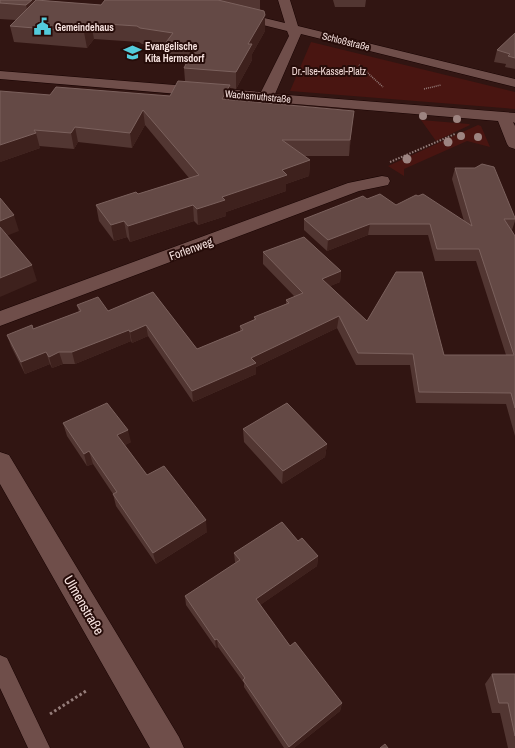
<svg xmlns="http://www.w3.org/2000/svg" width="515" height="748" viewBox="0 0 515 748" font-family="'Archivo Narrow',sans-serif">
<style>
.green{fill:#491511}
.lines{fill:none;stroke-linecap:round;stroke-linejoin:round}
.service-casing{stroke:#170201;stroke-width:1}
.minor-casing{stroke:#170201;stroke-width:1}
.path-far2{stroke:#957d7a;stroke-width:1.5;stroke-dasharray:1 1;stroke-linecap:butt}
.path-far1{stroke:#957d7a;stroke-width:2;stroke-dasharray:1.5 1.5;stroke-linecap:butt}
.path{stroke:#957d7a;stroke-width:3;stroke-dasharray:2.5 2.5;stroke-linecap:butt}
.service{fill:#6f4e4a;fill-rule:evenodd}
.minor{fill:#6f4e4a;fill-rule:evenodd}
.tree{fill:#9d8481}
.wall{fill:#523632}
.shaded-wall{fill:#3e211d}
.building{fill:#644945;stroke:#7b615d}
.labels{text-anchor:middle;stroke-width:4;stroke-linejoin:round;paint-order:stroke}
.far-poi-label{font-size:10px;font-weight:bold;fill:#f7e3e0;stroke:#260c09;text-anchor:start}
.far-street-label{font-size:10px;fill:#f7e3e0;stroke:#260c09}
.far-park-label{font-size:10px;fill:#f6dedb;stroke:#260c09}
.street-label{font-size:12px;fill:#f7e3e0;stroke:#260c09}
.near-street-label{font-size:14px;fill:#f7e3e0;stroke:#260c09}
</style>
<rect width="100%" height="100%" fill="#311512"/>
<path class="green" d="M311,42L515,92V109L290,91Z
M421,120L469,124L470,125L436,141Z
M478,125L481,126L490,147L467,141L404,169V176L388,166Z"/>
<g class="lines">
<defs>
<path id="service" d="M0,655L7,658L50,748H28L0,688Z"/>
<path id="minor" d="M170,0H191L285,23L278,0H290L298,26L515,79V87L301,34L275,94L515,113V123L513,122L515,126V149L509,147L507,144L498,121L0,79V71L261,92L289,36L287,31L172,2Z
M382,176L388,177L390,181L388,185L359,191L0,326V311L348,183Z
M0,452L9,455L179,737L184,748H150L0,484Z"/>
</defs>
<use href="#service" class="service-casing"/>
<use href="#minor" class="minor-casing"/>
<path class="path-far2" d="M359,65L383,87
M424,89L441,85"/>
<path class="path-far1" d="M390,162L455,134"/>
<path class="path" d="M50,714L86,691"/>
<use href="#service" class="service"/>
<use href="#minor" class="minor"/>
</g>
<g class="tree">
<circle cx="423" cy="116" r="4"/>
<circle cx="457" cy="119" r="4"/>
<circle cx="461" cy="136" r="4"/>
<circle cx="478" cy="137" r="4"/>
<circle cx="448" cy="142" r="4.5"/>
<circle cx="407" cy="159" r="4.5"/>
</g>
<path class="wall" d="M0,0L49,1L101,5L105,0H260V10L265,15V31L252,54V60L236,89L230,88V100L352,126L349,156H304L310,160L309,176L286,184V191L226,212V216L198,225L194,221L130,242L127,237L114,241L99,221L96,205L138,194L189,178L145,125L132,148L78,142L74,149L39,146L40,148L0,162L50,95L170,96L185,81L184,68L186,64L165,61L164,48L142,44L139,42L94,39L87,48L14,42L10,26L16,20L0,19Z
M333,0H366L365,7H335Z
M515,33V69L505,67L506,64L494,62L497,50Z
M455,168L515,218V221L512,230L515,236V436L506,404L416,403L410,365H356L337,328L256,367V374L193,402L148,336L132,343L131,341L75,364H63L52,368L50,364L25,374L11,346L7,335L33,329L79,312L77,305L108,311L153,292L197,349L240,331V326L254,320V317L286,304V300L295,297L263,264V252L341,271L340,282L330,286L367,321L444,355H506L476,261H435L428,235H368L327,251L304,230V219L367,199L464,221L452,179Z
M63,423L131,442L125,445L147,475L207,532L156,564L116,506L113,494L93,464L87,466L67,436Z
M243,429L327,444L325,457L282,484L244,442Z
M298,541L318,556L317,566L260,605L290,646L342,703L340,711L294,748H284L244,687V683L218,647L216,648L186,605L185,596L236,563L235,562L234,553Z
M492,674H515V748H508L500,713H492L485,684Z"/>
<path class="shaded-wall" d="M32,0H50L30,21L26,5Z
M265,15V31L252,54V60L236,89V72L248,44Z
M91,23L94,39L87,48L84,32Z
M230,85V100L222,99Z
M143,110L145,125L132,148L130,133Z
M354,111L352,126L349,156L350,140Z
M75,127L78,142L74,149L71,133Z
M36,133L40,148L0,162V145Z
M310,160L309,176L286,184V191L226,212V216L198,225L197,209L222,197L282,170Z
M193,205L194,221L130,242L128,226Z
M14,215L19,231L1,238L0,234V221Z
M124,221L127,237L114,241L111,225Z
M370,224L368,235L327,251L328,240Z
M32,265L37,281L0,297V278Z
M341,271L340,282L321,290L322,279Z
M339,316L337,328L256,367V374L193,402L192,391L251,358Z
M146,325L148,336L132,343L130,332Z
M129,330L131,341L75,364L72,352Z
M46,352L50,364L25,374L21,362Z
M59,352L63,364L52,368L49,357Z
M128,430L131,442L120,448L117,435Z
M327,444L325,457L282,484L283,471Z
M89,451L93,464L87,466L84,454Z
M206,520L207,532L156,564L153,553Z
M318,556L317,566L256,608V599Z
M217,639L218,647L216,648L215,640Z
M342,703L340,711L294,748H288L289,747Z"/>
<path class="building" d="M0,0H32L26,5L0,3Z
M36,0L101,5L105,0H218L264,11L265,15L248,44H252L236,72L184,68L194,48L164,45L173,33L140,28L137,26L91,23L84,32L10,26Z
M515,33V58L508,56L510,54L497,50Z
M178,81L230,85L222,99L354,111L350,140H282L310,160L282,170L287,175L222,197L225,200L197,209L193,205L128,226L124,221L111,225L96,205L136,192L138,194L199,175L143,110L130,133L75,127L71,133L34,130L36,133L0,145V91L50,95L56,87L170,96Z
M482,164L494,167L515,218V219H504L515,236V408L511,393L419,392L413,354L358,353L339,316L251,358L256,363L192,391L146,325L130,332L129,330L72,352H59L49,357L46,352L21,362L7,335L32,325L33,329L81,311L77,305L98,297L108,311L153,292L197,349L243,330L240,326L256,319L254,317L289,303L286,300L303,293L263,252L304,237L341,271L322,279L367,321L396,272H422L444,355H514L479,249H437L430,224H370L328,240L304,219L363,196L367,199L380,194L396,205L416,195L418,196L423,194L472,226L455,168H475Z
M0,198L14,215L0,221Z
M0,227L32,265L0,278Z
M107,403L128,430L117,435L147,475L164,466L206,520L153,553L113,494L117,492L89,451L84,454L63,423Z
M287,403L327,444L283,471L243,429Z
M282,522L298,541L302,538L318,556L256,599L290,646L295,642L342,703L289,747L243,680L245,678L217,639L215,640L185,596L240,560L234,553Z
M492,674H515V736L508,703H499Z
M385,744L388,748H380Z"/>
<defs>
<symbol id="civic-bare" viewBox="-9 -9 18 18"><path d="M-.6-6.5H3V-4.5H.6V-3L4-1V1h2V6H-6V1h2V-1L-.6-3ZM-1.2 2.5V6h2.4V2.5Z" fill="#53cbdb" stroke="#260c09" stroke-width="2.5" paint-order="stroke"/></symbol>
<symbol id="school-bare" viewBox="-9 -9 18 18"><path d="M0-5L7-2L0 1L-7-2ZM-4 1L0 2.5L4 1V4Q0 6-4 4Z" fill="#53cbdb" stroke="#260c09" stroke-width="2.5" paint-order="stroke"/></symbol>
</defs>
<g fill-rule="evenodd">
<use href="#civic-bare" x="30" y="14" width="25" height="25"/>
<use href="#school-bare" x="120" y="40" width="25" height="25"/>
</g>
<g class="labels">
<g class="far-poi-label">
<text x="55" y="31">Gemeindehaus</text>
<text x="145" y="50">Evangelische<tspan x="145" dy="12">Kita Hermsdorf</tspan></text>
</g>
<g class="far-street-label">
<text transform="translate(346 41) rotate(14)" y="4">Schloßstraße</text>
<text transform="translate(258 96) rotate(5)" y="4">Wachsmuthstraße</text>
</g>
<g class="far-park-label">
<text x="329" y="75">Dr.-Ilse-Kassel-Platz</text>
</g>
<g class="street-label">
<text transform="translate(191 249) rotate(-20)" y="4">Forlenweg</text>
</g>
<g class="near-street-label">
<text transform="translate(84 605) rotate(60)" y="5">Ulmenstraße</text>
</g>
</g>
</svg>
